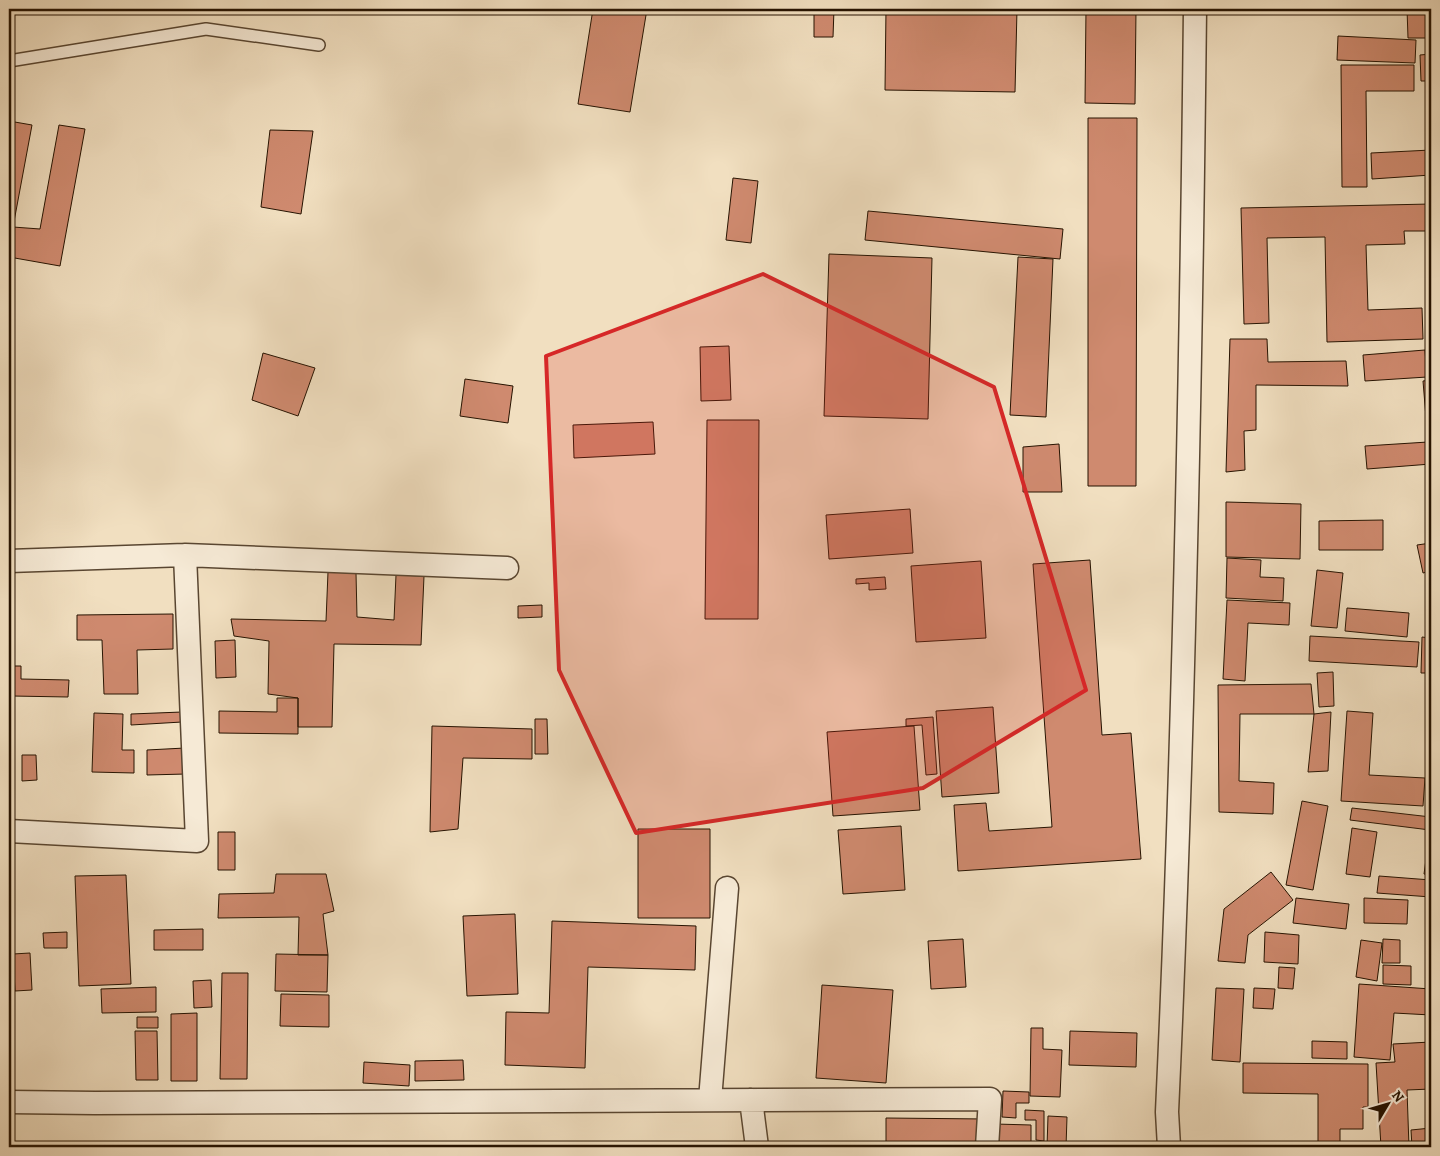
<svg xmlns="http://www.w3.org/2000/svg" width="1440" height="1156" viewBox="0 0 1440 1156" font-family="Alegreya,serif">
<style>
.building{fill:#cf8a6f;stroke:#261301}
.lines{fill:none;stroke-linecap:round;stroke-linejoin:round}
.lane-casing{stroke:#594631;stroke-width:14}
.street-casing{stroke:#594631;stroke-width:25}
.lane{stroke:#f6ead6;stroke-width:11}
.street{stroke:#f6ead6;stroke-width:22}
.marked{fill:#d62828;fill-opacity:0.2;stroke:#d62828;stroke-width:4;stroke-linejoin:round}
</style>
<rect width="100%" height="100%" fill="#f1dfc0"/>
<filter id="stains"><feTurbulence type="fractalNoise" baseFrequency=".004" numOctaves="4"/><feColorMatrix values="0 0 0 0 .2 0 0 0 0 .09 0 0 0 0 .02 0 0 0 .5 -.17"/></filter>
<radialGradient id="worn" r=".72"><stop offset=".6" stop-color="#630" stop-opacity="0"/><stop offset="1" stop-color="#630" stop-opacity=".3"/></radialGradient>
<path class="building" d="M593,9H647L630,112L578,104Z
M814,9H834L833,37H814Z
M886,9H1017L1015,92L885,90Z
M1086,9H1136L1135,104L1085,103Z
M1407,9H1431V38H1408Z
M1338,36L1416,40L1415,63L1337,60Z
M1431,54V81H1421L1420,55Z
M1341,65H1414V91H1366L1367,187H1342Z
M1088,118H1137L1136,486H1088Z
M9,121L32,125L13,227L40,229L59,125L85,129L60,266L9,257Z
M270,130L313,131L301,214L261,207Z
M1431,150V175L1372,179L1371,153Z
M733,178L758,181L751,243L726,240Z
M1431,204V231H1404L1405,244L1366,245L1368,310L1422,308L1423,339L1327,342L1325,237L1267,238L1269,323L1244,324L1241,208Z
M868,211L1063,229L1060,259L865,240Z
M829,254L932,258L928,419L824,416Z
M1018,257L1053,259L1046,417L1010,415Z
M1427,310H1431V334H1428Z
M1230,339H1267L1268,362L1346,361L1348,386L1256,385V430L1244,431L1245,470L1226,472Z
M729,346L731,400L701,401L700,347Z
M1425,350L1427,377L1365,381L1363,355Z
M263,353L315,368L298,416L252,400Z
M465,379L513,386L508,423L460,416Z
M1431,380V464L1367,469L1365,446L1428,442L1423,381Z
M707,420H759L758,619H705Z
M653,422L655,454L574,458L573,425Z
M1059,444L1062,492H1023V447Z
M1226,502L1301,504L1300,559L1226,557Z
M910,509L913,553L829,559L826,515Z
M1383,520V550H1319V521Z
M1431,543V571L1423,573L1417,545Z
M1227,558L1261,560L1260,577L1284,578L1283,601L1226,598Z
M1090,560L1102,735L1131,733L1141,859L958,871L954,805L986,803L989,831L1052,827L1033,564Z
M981,561L986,638L916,642L911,566Z
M1317,570L1343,573L1337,628L1311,626Z
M328,572L356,573L357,617L394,620L396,575L424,576L421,645L334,644L332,727H298V698L268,694L269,641L234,636L231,619L326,621Z
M885,577L886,589L869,590V583L856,584V579Z
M1227,600L1290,603L1289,625L1248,623L1245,681L1223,679Z
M542,605V617L518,618V606Z
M1347,608L1409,613L1407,637L1345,631Z
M173,614V649L137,650L138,694H104L102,640H77V615Z
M1430,625L1431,673H1421L1422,637L1430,638Z
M1310,636L1419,642L1417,667L1309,661Z
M235,640L236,677L216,678L215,641Z
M13,666H21V679L69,680L68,697L12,696Z
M1333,672L1334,706L1319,707L1317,673Z
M1311,684L1314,714H1240L1239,781L1274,783L1273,814L1219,812L1218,685Z
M277,698H298V734L219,733V711L277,712Z
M993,707L999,793L942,797L936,711Z
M1347,711L1373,713L1369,775L1425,778L1423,806L1341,801Z
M182,712V722L131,725V714Z
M1331,712L1328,771L1308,772L1314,714Z
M94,713L123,714L122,750H134V773L92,772Z
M933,717L937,774L926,775L922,725L906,726V719Z
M535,719H547L548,754H535Z
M432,726L532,729V759L463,758L458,829L430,832Z
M914,726L920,810L833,816L827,732Z
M185,748L186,774L147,775V750Z
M22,755H36L37,780L22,781Z
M1302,801L1328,806L1313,890L1286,885Z
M1352,808L1431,817V875L1424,874L1430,830L1350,820Z
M901,826L905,890L843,894L838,830Z
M1352,828L1377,832L1370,877L1346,874Z
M638,829H710V918H638Z
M218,832H235V870H218Z
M1271,872L1293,900L1248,935L1245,963L1218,961L1224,909Z
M276,874H326L334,911L323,914L328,955H298L299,917L218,918L219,894L274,893Z
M126,875L131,984L79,986L75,876Z
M1379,876L1431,880V897L1377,893Z
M1296,898L1349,904L1346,929L1293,923Z
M1364,898L1408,900L1407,924L1364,923Z
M515,914L518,994L467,996L463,916Z
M552,921L696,926L695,970L588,967L585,1068L505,1065L506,1012L549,1013Z
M203,929V950H154V930Z
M67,932V948H44L43,933Z
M1265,932L1299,935L1298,964L1264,962Z
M963,939L966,987L931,989L928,941Z
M1383,939L1400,940V963H1382Z
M1361,940L1382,943L1377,981L1356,977Z
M30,953L32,990L15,991L13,954Z
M276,954L328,955L327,992L275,991Z
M1383,965L1411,966V985L1383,984Z
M1279,967L1295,968L1293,989L1278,988Z
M222,973H248L247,1079H220Z
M211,980L212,1007L194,1008L193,981Z
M1359,984L1431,989V1015L1394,1013L1390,1060L1354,1057Z
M822,985L893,990L886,1083L816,1078Z
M156,987V1012L102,1013L101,989Z
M1216,988L1244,989L1240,1062L1212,1060Z
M1254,988L1275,989L1273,1009L1253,1008Z
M281,994L329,995V1027L280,1026Z
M197,1013V1081H171V1014Z
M137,1017H158V1028H137Z
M1031,1028H1043V1049L1062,1050L1060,1097L1030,1096Z
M135,1031H157L158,1080H136Z
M1070,1031L1137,1033L1136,1067L1069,1065Z
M1312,1041L1347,1042V1059L1312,1058Z
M1431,1042V1089L1407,1090L1409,1147H1381L1376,1063L1395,1062L1393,1044Z
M463,1060L464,1080L415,1081V1061Z
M364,1062L410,1065L409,1086L363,1083Z
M1243,1063L1368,1064V1107H1363V1129H1340V1147H1318V1094L1243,1093Z
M1003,1091L1029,1092V1103H1016V1118L1002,1117Z
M1025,1110L1044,1111V1141L1036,1140V1120H1025Z
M1048,1116L1067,1117L1066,1147H1047Z
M886,1118L986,1119V1146L886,1144Z
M995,1124L1031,1125V1147H994Z
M1431,1128V1147H1412L1411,1130Z
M363,1142L386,1145V1147H362Z"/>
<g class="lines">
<defs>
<path id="lane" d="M9,61L206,29L319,45"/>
<path id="street" d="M9,561L185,555L507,568
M9,831L197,841L185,555
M710,1100L727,888
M751,1100L757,1147
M9,1102L95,1103L990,1099L987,1147
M1169,1147L1167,1112C1184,745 1191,377 1195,9"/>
</defs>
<use href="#lane" class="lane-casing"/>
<use href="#street" class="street-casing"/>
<use href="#lane" class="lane"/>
<use href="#street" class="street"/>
</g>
<path class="marked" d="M763,274L994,387L1086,690L923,788L636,833L559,670L546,356Z"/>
<rect width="1440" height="1156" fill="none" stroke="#f1dfc0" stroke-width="30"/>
<rect x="10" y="10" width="1420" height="1136" fill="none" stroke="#261301" stroke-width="2.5"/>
<rect x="15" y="15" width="1410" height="1126" fill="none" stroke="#261301"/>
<g transform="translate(1388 1104) rotate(52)" stroke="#f6ead6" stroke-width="4" paint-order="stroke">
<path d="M0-4L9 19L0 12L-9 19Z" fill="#261301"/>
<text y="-8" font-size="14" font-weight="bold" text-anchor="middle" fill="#261301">N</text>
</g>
<rect width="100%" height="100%" filter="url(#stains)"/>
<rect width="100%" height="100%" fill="url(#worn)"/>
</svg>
